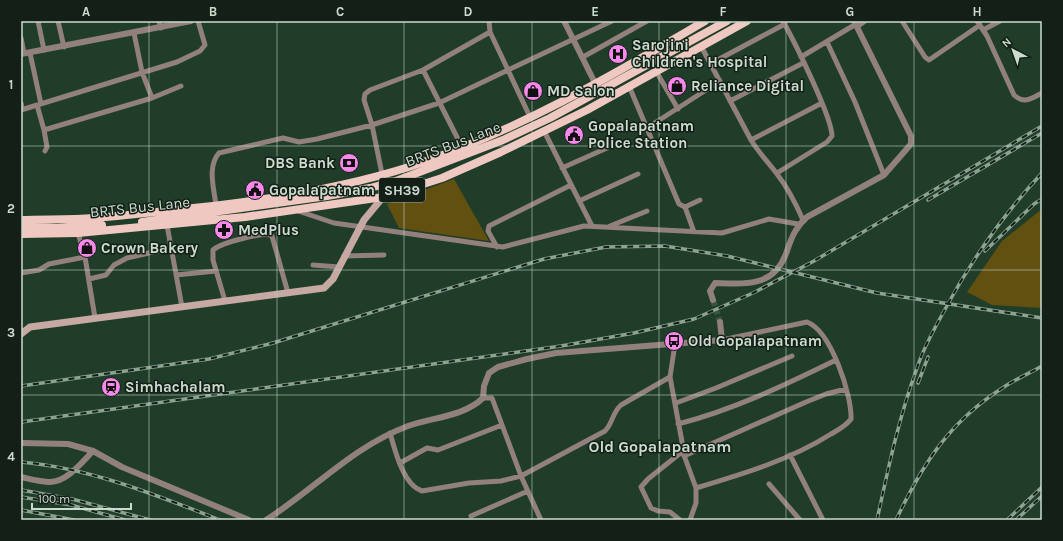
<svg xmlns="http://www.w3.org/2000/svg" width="1063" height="541" viewBox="0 0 1063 541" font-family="Karla,sans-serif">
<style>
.green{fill:#625010}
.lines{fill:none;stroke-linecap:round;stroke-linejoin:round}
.tertiary-tunnel{stroke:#395541;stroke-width:6;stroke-dasharray:6 3;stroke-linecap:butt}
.minor{stroke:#92807c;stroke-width:5}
.tertiary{stroke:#92807c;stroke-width:6}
.secondary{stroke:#c6a9a3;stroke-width:7}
.primary{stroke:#efc9c1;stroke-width:8}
.rail-casing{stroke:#8ca292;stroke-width:3.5}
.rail{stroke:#142017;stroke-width:2;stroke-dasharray:6;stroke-linecap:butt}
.grid{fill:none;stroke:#cbdccf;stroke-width:1;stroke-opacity:0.55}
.labels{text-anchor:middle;stroke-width:3;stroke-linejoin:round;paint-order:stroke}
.shield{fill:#142017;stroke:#94a498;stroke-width:1}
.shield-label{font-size:14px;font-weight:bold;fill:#cbdccf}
.poi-label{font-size:15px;font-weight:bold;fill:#cbdccf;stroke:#142017;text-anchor:start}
.street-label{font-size:15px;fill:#cbdccf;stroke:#142017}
.neighbourhood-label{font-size:16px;font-weight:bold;fill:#cbdccf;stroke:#142017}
.neatline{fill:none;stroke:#cbdccf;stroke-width:1.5}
.grid-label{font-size:13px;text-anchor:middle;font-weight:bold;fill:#cbdccf}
</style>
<rect width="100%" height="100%" fill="#1f3d28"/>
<path class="green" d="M454,179L489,241L399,228L387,204Z
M1042,209V308L992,305L967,292L1002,241Z"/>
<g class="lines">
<path class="tertiary-tunnel" d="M713,300L720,322"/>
<path class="minor" d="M38,21L44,50
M58,21L64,47
M159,21L161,28
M902,21L925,57L929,60L980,25
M977,21L987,36L1014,95C1024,104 1031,99 1042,93
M857,27L865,21
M983,30L1000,21
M490,32L508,70L612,21
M21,38L24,53
M827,42L855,102L884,175
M701,46L751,140C759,153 768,162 777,174C788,188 796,204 803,220
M30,53L41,104
M583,57L647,21
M801,57L856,24
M710,64L785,24
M423,70L462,147
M656,71L678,109
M629,86L679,204L685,207L700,200
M152,98L181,86
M730,101L803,63
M21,103L22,109
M37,105L44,130L152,98L142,72L134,33
M21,110L177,62L200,51L205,45L198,21
M647,128L720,81
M44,130L47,147L45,151
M544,131L592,226
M751,140L822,103
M562,168L607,148
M777,173L827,142L832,136C832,117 794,41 783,21
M382,174L372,125L364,100L365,94L370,90L423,70L490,32L489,21
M579,201L638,174
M216,205C214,189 207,166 219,153L283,138L299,142L317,139L372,125L439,103L508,70L530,117
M685,207L694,232
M298,211L334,223L503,247L584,226L722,233L769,219L798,224
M167,225L182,307
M610,226L647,211
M78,233L85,257L95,318
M497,247L488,231L489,226L571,185
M344,256L384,255
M313,265L339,267
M21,273L39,270L49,264L85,257
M176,275L216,271
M89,279L106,275L114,265L127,258L171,248
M225,301L213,260V250C221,243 264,231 272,236L288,293
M670,377L685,458L696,488V503L690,520
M483,398H492L521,476L541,520
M676,403L716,388L792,356
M678,424C733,410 785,385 836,360
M390,433C395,450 403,485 422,491L469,483L501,481L521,476L605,431C613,423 612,413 621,405L670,377L675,344
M790,455L823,520
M684,456L806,402L826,394L846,389
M400,463L427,448L438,450L502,425
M769,484L800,520
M696,488C743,474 790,460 831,434C838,430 846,426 851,419C852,395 831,331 807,322L722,340
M471,516L528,491
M680,520L670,512L658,511L651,508L641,487L648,479L683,451"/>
<path class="tertiary" d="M564,21L596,85
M21,54L191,21
M713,300L710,291L715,283C748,284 775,287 787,251C792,236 796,227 807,217L884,175L911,144V136L854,21
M21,443L68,444L93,451L122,467L249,520
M21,477C30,479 41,482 50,482C68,481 81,463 93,451
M266,520C315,489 352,447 408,426C433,417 463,417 483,398L484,386L489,373L498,367L527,359L556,353L722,340L720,322"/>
<path class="secondary" d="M21,334L30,327L324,288L333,279L364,220L383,197L382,174"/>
<path class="primary" d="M21,220C45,219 70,220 94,218C133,215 173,210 213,206C280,198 347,187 412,166C517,131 610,77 705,21
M142,222L327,196L370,188L396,181L503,140L550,118L727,21
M21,227L57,228L102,225
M21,234L78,233L245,217L383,197L442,178L501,152L587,110L747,21"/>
<defs>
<path id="rail" d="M928,200L1042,133
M985,251L1034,204L1042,199
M918,383L928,357
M21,386L209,359L273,343L544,259L606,247L665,246L727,256L877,293L1042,318
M21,422L561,346L634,333L694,319L753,293L814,261L1042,126
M21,462C90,468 156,495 220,520
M21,490L72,499L150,520
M21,497L71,505L125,520
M21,510L74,520
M877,520C888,469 899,417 917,368C923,349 933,331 943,313C970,262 1002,216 1042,173
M896,520C923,463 950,421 1004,387C1016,379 1030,373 1042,366
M1007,520L1042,487
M1016,520L1042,496"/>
</defs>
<use href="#rail" class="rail-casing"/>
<use href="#rail" class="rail"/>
</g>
<path class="grid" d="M149,21V520M277,21V520M404,21V520M532,21V520M659,21V520M786,21V520M914,21V520M21,146H1042M21,270H1042M21,395H1042"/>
<defs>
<symbol id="hospital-disc" viewBox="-11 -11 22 22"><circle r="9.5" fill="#f888ea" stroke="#142017"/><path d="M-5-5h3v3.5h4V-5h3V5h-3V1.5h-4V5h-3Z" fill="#111"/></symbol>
<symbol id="shop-disc" viewBox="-11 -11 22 22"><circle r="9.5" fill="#f888ea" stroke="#142017"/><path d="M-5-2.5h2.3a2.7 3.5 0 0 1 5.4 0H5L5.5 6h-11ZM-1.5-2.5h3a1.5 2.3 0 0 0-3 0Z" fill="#111"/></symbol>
<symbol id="civic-disc" viewBox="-11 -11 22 22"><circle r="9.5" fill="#f888ea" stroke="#142017"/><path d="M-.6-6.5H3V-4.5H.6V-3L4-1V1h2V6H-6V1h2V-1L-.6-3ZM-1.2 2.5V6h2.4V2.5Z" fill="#111"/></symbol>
<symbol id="bank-disc" viewBox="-11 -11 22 22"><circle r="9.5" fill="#f888ea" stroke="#142017"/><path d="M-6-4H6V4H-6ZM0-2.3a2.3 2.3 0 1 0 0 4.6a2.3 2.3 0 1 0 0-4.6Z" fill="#111"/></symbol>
<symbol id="pharmacy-disc" viewBox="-11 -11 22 22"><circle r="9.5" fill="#f888ea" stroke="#142017"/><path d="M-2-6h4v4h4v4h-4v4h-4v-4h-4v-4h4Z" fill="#111"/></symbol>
<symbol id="bus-disc" viewBox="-11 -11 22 22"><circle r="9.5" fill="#f888ea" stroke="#142017"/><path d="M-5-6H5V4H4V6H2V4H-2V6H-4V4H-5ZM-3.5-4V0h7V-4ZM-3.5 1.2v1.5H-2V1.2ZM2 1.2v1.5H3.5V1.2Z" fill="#111"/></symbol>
<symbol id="station-disc" viewBox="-11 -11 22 22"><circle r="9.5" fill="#f888ea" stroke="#142017"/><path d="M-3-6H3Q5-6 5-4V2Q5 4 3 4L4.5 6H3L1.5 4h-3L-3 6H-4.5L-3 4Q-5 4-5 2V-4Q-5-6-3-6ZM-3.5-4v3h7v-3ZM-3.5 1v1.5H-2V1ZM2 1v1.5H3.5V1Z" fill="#111"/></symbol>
</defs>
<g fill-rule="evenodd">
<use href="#hospital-disc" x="607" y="43" width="22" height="22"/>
<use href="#shop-disc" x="666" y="75" width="22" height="22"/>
<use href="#shop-disc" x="522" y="80" width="22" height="22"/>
<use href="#civic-disc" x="563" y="124" width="22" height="22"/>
<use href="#bank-disc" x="338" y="152" width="22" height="22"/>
<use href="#civic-disc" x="244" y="179" width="22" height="22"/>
<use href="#pharmacy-disc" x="213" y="219" width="22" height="22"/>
<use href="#shop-disc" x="76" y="237" width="22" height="22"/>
<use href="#bus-disc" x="663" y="330" width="22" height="22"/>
<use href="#station-disc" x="100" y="376" width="22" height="22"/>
</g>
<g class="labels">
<rect class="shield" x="379" y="178" width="46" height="24" rx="3"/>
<g class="shield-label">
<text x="402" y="195">SH39</text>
</g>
<g class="poi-label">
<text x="632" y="50">Sarojini<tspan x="632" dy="17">Children's Hospital</tspan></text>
<text x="691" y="91">Reliance Digital</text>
<text x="547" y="96">MD Salon</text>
<text x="588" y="131">Gopalapatnam<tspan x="588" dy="17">Police Station</tspan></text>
<text x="335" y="168" text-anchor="end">DBS Bank</text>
<text x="269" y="195">Gopalapatnam</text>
<text x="238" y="235">MedPlus</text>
<text x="101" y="253">Crown Bakery</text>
<text x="688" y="346">Old Gopalapatnam</text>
<text x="125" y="392">Simhachalam</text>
</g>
<g class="street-label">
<text transform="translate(453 144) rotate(-21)" y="5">BRTS Bus Lane</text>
<text transform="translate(140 207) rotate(-6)" y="5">BRTS Bus Lane</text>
</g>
<g class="neighbourhood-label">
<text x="660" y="452">Old Gopalapatnam</text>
</g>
</g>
<rect width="1063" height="541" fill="none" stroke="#142017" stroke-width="44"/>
<g transform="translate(1013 50) rotate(319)" stroke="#142017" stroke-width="3" paint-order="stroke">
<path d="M0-3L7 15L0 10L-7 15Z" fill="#cbdccf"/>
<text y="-6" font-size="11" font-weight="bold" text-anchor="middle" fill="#cbdccf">N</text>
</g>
<path d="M32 503v6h99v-6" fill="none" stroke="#cbdccf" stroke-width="2"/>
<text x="38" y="503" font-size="12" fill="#cbdccf" stroke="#142017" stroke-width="3" paint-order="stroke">100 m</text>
<rect x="22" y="22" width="1019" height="497" class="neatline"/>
<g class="grid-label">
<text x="86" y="16">A</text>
<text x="213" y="16">B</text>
<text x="340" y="16">C</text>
<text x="468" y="16">D</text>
<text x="595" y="16">E</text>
<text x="723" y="16">F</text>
<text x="850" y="16">G</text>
<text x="977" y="16">H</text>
<text x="11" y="89">1</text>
<text x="11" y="213">2</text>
<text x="11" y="337">3</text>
<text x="11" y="461">4</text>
</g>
</svg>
